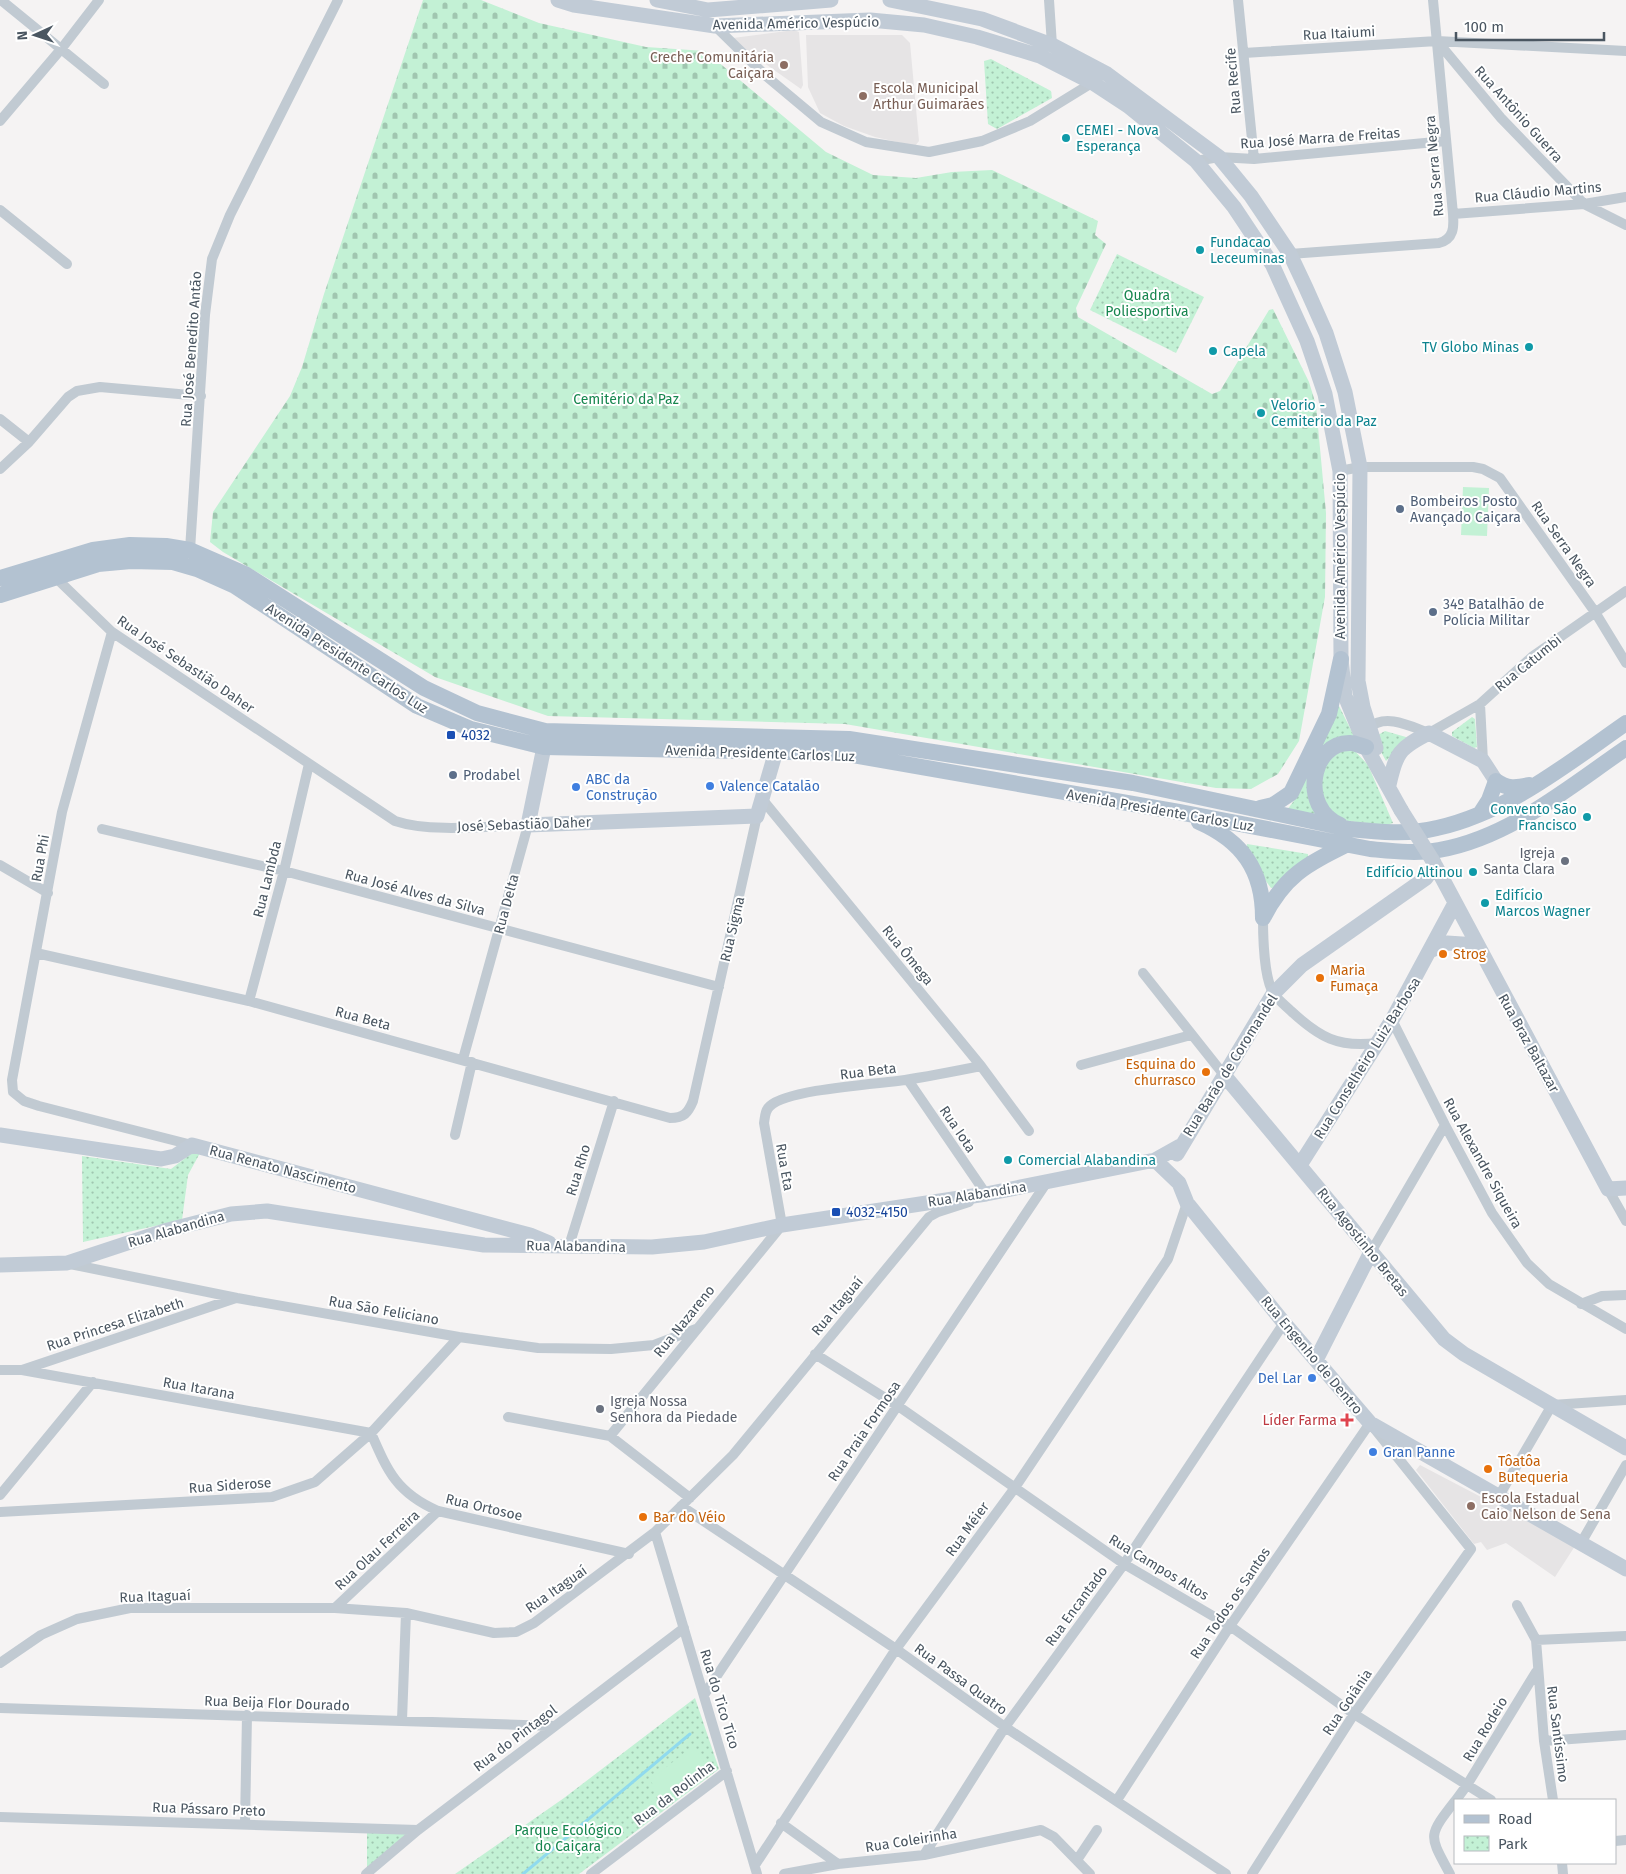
<svg xmlns="http://www.w3.org/2000/svg" width="1626" height="1874" viewBox="0 0 1626 1874" font-family="'Fira Sans',sans-serif">
<style>
.education{fill:#e6e4e5}
.cemetery{fill:url(#cemetery-stones)}
.park{fill:url(#park-dots)}
.pitch{fill:#c3f1d5}
.lines{fill:none;stroke-linecap:round;stroke-linejoin:round}
.stream{stroke:#90daee;stroke-width:3}
.street{stroke:#c1cad2;stroke-width:10}
.secondary{stroke:#c1cbd6;stroke-width:15}
.primary{stroke:#b3c2d1;stroke-width:16}
.secondary-bridge{stroke:#c1cbd6;stroke-width:15}
.education-dot{fill:#8d6e63;stroke:#fff;stroke-width:2}
.culture-dot{fill:#0f9aa8;stroke:#fff;stroke-width:2}
.service-dot{fill:#5c6f8a;stroke:#fff;stroke-width:2}
.transit-dot{fill:#1a4fb4;stroke:#fff;stroke-width:2}
.shop-dot{fill:#3f7fe0;stroke:#fff;stroke-width:2}
.worship-dot{fill:#6b7280;stroke:#fff;stroke-width:2}
.food-dot{fill:#e8710a;stroke:#fff;stroke-width:2}
.health-dot{fill:#e0444e;stroke:#fff;stroke-width:2}
.labels{text-anchor:middle;stroke-width:4;stroke-linejoin:round;paint-order:stroke}
.street-label{font-size:14px;fill:#4a5661;stroke:#fff}
.education-label{font-size:14px;fill:#785e54;stroke:#fff;text-anchor:start}
.culture-label{font-size:14px;fill:#0d838f;stroke:#fff;text-anchor:start}
.park-label{font-size:14px;fill:#17864f;stroke:#fff}
.service-label{font-size:14px;fill:#4e5e75;stroke:#fff;text-anchor:start}
.transit-label{font-size:14px;fill:#164399;stroke:#fff;text-anchor:start}
.shop-label{font-size:14px;fill:#366cbe;stroke:#fff;text-anchor:start}
.worship-label{font-size:14px;fill:#5b616d;stroke:#fff;text-anchor:end}
.food-label{font-size:14px;fill:#c56008;stroke:#fff;text-anchor:start}
.health-label{font-size:14px;fill:#be3a42;stroke:#fff;text-anchor:end}
</style>
<defs>
<pattern id="cemetery-stones" width="16" height="16" patternUnits="userSpaceOnUse" patternTransform="scale(1.25)"><rect width="16" height="16" fill="#c3f1d5"/><path d="M2 7V4a2 2 0 0 1 4 0v3zM10 15v-3a2 2 0 0 1 4 0v3z" fill="#a0c6b0"/></pattern>
<pattern id="park-dots" width="8" height="8" patternUnits="userSpaceOnUse" patternTransform="scale(1.25)"><rect width="8" height="8" fill="#c3f1d5"/><path d="M2 2h.1M6 6h.1" fill="none" stroke="#a0c6b0" stroke-width="1.8" stroke-linecap="round"/></pattern>
</defs>
<rect width="100%" height="100%" fill="#f5f3f3"/>
<path class="education" d="M794,30L799,32L803,85L801,89L737,44L733,38Z
M806,35H902L910,43L919,141L915,146L875,137L844,126L820,113L808,87Z
M1420,1465L1575,1546L1555,1577L1506,1543L1487,1550L1481,1542L1474,1544L1416,1470Z"/>
<path class="cemetery" d="M423,0H481L539,23L646,47L705,51L826,152L873,175L916,178L952,172L992,170L1098,221L1095,235L1106,244L1076,308L1078,317L1212,394L1220,391L1269,310L1273,309L1309,382L1316,405L1326,513L1325,597L1299,741L1278,774L1251,789L1216,788L845,724L548,716L435,677L223,552L210,542L213,512L290,396L302,367L324,294Z"/>
<path class="park" d="M991,59L1051,91L1052,98L997,129L988,124L984,61Z
M1117,254L1204,297L1176,353L1090,310Z
M1338,704L1355,738L1320,753L1318,815L1287,810L1296,798Z
M1472,717L1475,719L1477,747L1474,748L1452,736V732Z
M1385,731L1406,737L1407,740L1386,761L1380,750L1378,735Z
M1342,749L1354,750L1368,765L1393,823L1387,825L1347,821L1333,815L1319,792L1322,767Z
M1247,844L1308,854V860L1278,887L1271,888C1263,876 1245,859 1247,844Z
M192,1153H200L188,1175L182,1220L83,1242L82,1156L171,1169Z
M695,1698L719,1769L579,1874H455L564,1798Z
M367,1828L417,1831L367,1873Z"/>
<path class="pitch" d="M1463,487L1489,488L1487,536L1461,535Z
M693,1746L711,1772L666,1806L650,1780Z
M655,1799L663,1809L640,1826L632,1816Z"/>
<g class="lines">
<path class="stream" d="M523,1874L690,1734"/>
<path class="street" d="M1,0L104,84
M1049,0L1052,45
M1238,0L1254,159
M715,26L766,76L821,122L866,142L929,152L982,141L1030,121L1095,81
M1437,41L1501,118L1584,204L1626,225
M1244,53L1437,41L1626,51
M0,121L62,48L99,0
M1196,161L1219,157L1254,159L1446,141
M0,210L67,264
M1453,214L1584,204L1626,197
M1272,264L1290,254L1439,243C1454,239 1454,227 1453,214L1433,0
M0,419L29,442
M0,469L29,442L68,397L77,391L100,387L201,396
M1340,471L1360,467H1473L1483,469L1500,478L1595,612L1626,663
M190,550L205,315L212,259L230,215L338,0
M55,577L112,632L395,821C431,833 489,826 528,825L463,1059
M112,632L62,812L12,1080L13,1092L24,1101L39,1106L192,1145
M1480,704L1483,761
M1369,728C1385,713 1410,726 1429,733L1480,704L1533,656L1626,591
M762,799L981,1066L1029,1131
M102,829L284,871L719,987
M0,865L48,893
M1263,918C1263,936 1264,980 1274,994C1278,1000 1286,1006 1291,1011C1319,1037 1338,1048 1377,1043
M36,953L249,1001L670,1118C684,1118 688,1113 693,1101L757,816
M1143,973L1224,1075
M249,1001L284,871L309,764
M1392,1020L1445,1125L1492,1213L1527,1263L1549,1284L1626,1329
M1081,1065L1191,1035
M908,1080L986,1194
M455,1135L472,1062
M1608,1189L1626,1221
M569,1246L614,1101
M1371,1252L1445,1125
M70,1264L237,1298L459,1337L538,1348L611,1349L654,1345L696,1329
M1581,1304L1602,1296L1626,1295
M815,1354L898,1406L1124,1564L1230,1626L1354,1714L1491,1800
M0,1370H22L236,1298
M22,1370L371,1433C388,1472 397,1493 438,1511L629,1554
M508,1417L610,1436L690,1498
M610,1436L782,1225L764,1123C765,1117 765,1110 770,1106C788,1089 878,1084 905,1080C931,1076 956,1071 981,1066
M0,1495L93,1382
M1499,1496L1552,1405L1626,1400
M681,1506L896,1649L1005,1727L1226,1874
M0,1512L272,1497L315,1482L371,1433L459,1337
M655,1532L757,1874
M1581,1543L1626,1465
M1517,1605L1536,1640L1544,1741L1553,1800
M335,1608L438,1511
M1536,1640L1626,1636
M0,1663L41,1635L77,1619L130,1608H335L406,1613L494,1633L516,1632L534,1623L655,1532L733,1455L929,1217L938,1212L969,1202
M704,1695L1047,1182
M0,1708L554,1726
M402,1720L406,1613
M1544,1741L1626,1735
M1117,1800L1230,1626L1370,1423L1471,1549L1354,1714L1252,1874
M1456,1800L1467,1785L1536,1672
M0,1817L418,1830
M781,1823L838,1864
M245,1824L247,1715
M1615,1841L1626,1840
M924,1855L1005,1727L1124,1564L1284,1323
M1077,1860L1097,1830
M1562,1863L1563,1874
M755,1865L896,1649L1014,1489L1168,1259L1187,1203
M366,1874L418,1830L684,1628
M591,1874L727,1771
M784,1874L838,1864L924,1855L1041,1830L1054,1837L1090,1874
M1450,1874C1429,1835 1427,1837 1455,1801"/>
<path class="secondary" d="M558,0L574,5L715,26L870,20L924,25L977,37L1040,56L1093,83L1128,106L1196,161L1234,207L1272,264L1307,341L1325,394L1340,471L1341,659L1345,696L1366,747L1401,810
M657,0L708,10L831,0
M890,0L982,19L1052,45L1107,74L1219,157L1251,196L1290,254L1306,288L1326,333L1345,392L1360,467L1358,681L1363,707L1376,748
M544,747L528,825L757,816L776,751L777,740
M1389,785C1396,753 1399,748 1429,733L1483,761L1496,781
M1433,861L1608,1189L1626,1188
M1432,950L1447,943L1477,945
M1224,1075L1444,1339L1464,1354L1626,1448
M0,1135L161,1159L175,1156L192,1145L530,1235L549,1243
M1177,1154L1273,994L1302,965L1426,878L1435,865
M1155,1160L1179,1183L1187,1203L1284,1323L1370,1423L1626,1569
M1300,1165L1392,1020L1455,903
M0,1265L67,1263L164,1231L231,1214L267,1211L484,1245L652,1247L704,1242L782,1225L986,1194L1155,1160L1180,1146
M1316,1360L1371,1252"/>
<path class="primary" d="M0,578L93,550L130,545L166,546L190,550L245,574L424,688L477,713L545,731L849,739L1133,783L1349,829C1378,832 1409,835 1437,828C1508,812 1567,764 1626,723
M0,595L98,564L131,561L173,562L197,569L235,586L417,706L471,729L544,747L841,753L1179,812L1370,849C1392,851 1417,854 1439,850C1509,838 1569,787 1626,748
M1260,808L1273,805L1291,793L1329,714L1341,659
M1480,814L1489,800L1496,781C1507,789 1516,788 1529,785
M1199,822C1242,841 1263,870 1263,918
M1340,825C1299,808 1311,741 1351,743C1355,743 1361,746 1366,747
M1263,918C1285,875 1306,865 1348,844"/>
<path class="secondary-bridge" d="M1401,810L1433,861"/>
</g>
<g class="education-dot">
<circle cx="784" cy="65" r="5"/>
<circle cx="863" cy="96" r="5"/>
<circle cx="1471" cy="1506" r="5"/>
</g>
<g class="culture-dot">
<circle cx="1066" cy="138" r="5"/>
<circle cx="1200" cy="250" r="5"/>
<circle cx="1529" cy="347" r="5"/>
<circle cx="1213" cy="351" r="5"/>
<circle cx="1261" cy="413" r="5"/>
<circle cx="1587" cy="817" r="5"/>
<circle cx="1473" cy="872" r="5"/>
<circle cx="1485" cy="903" r="5"/>
<circle cx="1008" cy="1160" r="5"/>
</g>
<g class="service-dot">
<circle cx="1400" cy="509" r="5"/>
<circle cx="1433" cy="612" r="5"/>
<circle cx="453" cy="775" r="5"/>
</g>
<g class="transit-dot">
<rect x="446" y="730" width="10" height="10" rx="2.5"/>
<rect x="831" y="1207" width="10" height="10" rx="2.5"/>
</g>
<g class="shop-dot">
<circle cx="710" cy="786" r="5"/>
<circle cx="576" cy="787" r="5"/>
<circle cx="1312" cy="1378" r="5"/>
<circle cx="1373" cy="1452" r="5"/>
</g>
<g class="worship-dot">
<circle cx="1565" cy="861" r="5"/>
<circle cx="600" cy="1409" r="5"/>
</g>
<g class="food-dot">
<circle cx="1443" cy="954" r="5"/>
<circle cx="1320" cy="978" r="5"/>
<circle cx="1206" cy="1072" r="5"/>
<circle cx="1488" cy="1469" r="5"/>
<circle cx="643" cy="1517" r="5"/>
</g>
<path class="health-dot" d="M1344.5 1412.5h5v5h5v5h-5v5h-5v-5h-5v-5h5z"/>
<g class="labels">
<g class="street-label">
<text transform="translate(796 23) rotate(-1)" y="5">Avenida Américo Vespúcio</text>
<text transform="translate(1339 33) rotate(-3)" y="5">Rua Itaiumi</text>
<text transform="translate(1233 81) rotate(-95)" y="5">Rua Recife</text>
<text transform="translate(1519 114) rotate(48)" y="5">Rua Antônio Guerra</text>
<text transform="translate(1320 138) rotate(-4)" y="5">Rua José Marra de Freitas</text>
<text transform="translate(1434 166) rotate(-95)" y="5">Rua Serra Negra</text>
<text transform="translate(1538 192) rotate(-5)" y="5">Rua Cláudio Martins</text>
<text transform="translate(191 349) rotate(-86)" y="5">Rua José Benedito Antão</text>
<text transform="translate(1564 544) rotate(55)" y="5">Rua Serra Negra</text>
<text transform="translate(1340 556) rotate(-90)" y="5">Avenida Américo Vespúcio</text>
<text transform="translate(347 658) rotate(33)" y="5">Avenida Presidente Carlos Luz</text>
<text transform="translate(1528 663) rotate(-39)" y="5">Rua Catumbi</text>
<text transform="translate(186 664) rotate(34)" y="5">Rua José Sebastião Daher</text>
<text transform="translate(760 753) rotate(2)" y="5">Avenida Presidente Carlos Luz</text>
<text transform="translate(1160 810) rotate(10)" y="5">Avenida Presidente Carlos Luz</text>
<text transform="translate(524 824) rotate(-2)" y="5">José Sebastião Daher</text>
<text transform="translate(40 858) rotate(-80)" y="5">Rua Phi</text>
<text transform="translate(267 879) rotate(-76)" y="5">Rua Lambda</text>
<text transform="translate(415 892) rotate(15)" y="5">Rua José Alves da Silva</text>
<text transform="translate(506 904) rotate(-75)" y="5">Rua Delta</text>
<text transform="translate(732 929) rotate(-77)" y="5">Rua Sigma</text>
<text transform="translate(908 955) rotate(51)" y="5">Rua Ômega</text>
<text transform="translate(363 1018) rotate(15)" y="5">Rua Beta</text>
<text transform="translate(1529 1043) rotate(61)" y="5">Rua Braz Baltazar</text>
<text transform="translate(1367 1058) rotate(-58)" y="5">Rua Conselheiro Luiz Barbosa</text>
<text transform="translate(1230 1065) rotate(-58)" y="5">Rua Barão de Coromandel</text>
<text transform="translate(868 1071) rotate(-7)" y="5">Rua Beta</text>
<text transform="translate(958 1129) rotate(56)" y="5">Rua Iota</text>
<text transform="translate(1483 1163) rotate(61)" y="5">Rua Alexandre Siqueira</text>
<text transform="translate(785 1167) rotate(80)" y="5">Rua Eta</text>
<text transform="translate(283 1169) rotate(15)" y="5">Rua Renato Nascimento</text>
<text transform="translate(578 1170) rotate(-73)" y="5">Rua Rho</text>
<text transform="translate(977 1194) rotate(-9)" y="5">Rua Alabandina</text>
<text transform="translate(176 1229) rotate(-16)" y="5">Rua Alabandina</text>
<text transform="translate(1363 1242) rotate(51)" y="5">Rua Agostinho Bretas</text>
<text transform="translate(576 1246) rotate(1)" y="5">Rua Alabandina</text>
<text transform="translate(837 1306) rotate(-50)" y="5">Rua Itaguaí</text>
<text transform="translate(384 1310) rotate(10)" y="5">Rua São Feliciano</text>
<text transform="translate(684 1321) rotate(-51)" y="5">Rua Nazareno</text>
<text transform="translate(115 1324) rotate(-18)" y="5">Rua Princesa Elizabeth</text>
<text transform="translate(1312 1355) rotate(50)" y="5">Rua Engenho de Dentro</text>
<text transform="translate(199 1388) rotate(10)" y="5">Rua Itarana</text>
<text transform="translate(864 1431) rotate(-56)" y="5">Rua Praia Formosa</text>
<text transform="translate(230 1485) rotate(-4)" y="5">Rua Siderose</text>
<text transform="translate(484 1507) rotate(13)" y="5">Rua Ortosoe</text>
<text transform="translate(967 1529) rotate(-54)" y="5">Rua Méier</text>
<text transform="translate(377 1550) rotate(-43)" y="5">Rua Olau Ferreira</text>
<text transform="translate(1159 1567) rotate(31)" y="5">Rua Campos Altos</text>
<text transform="translate(556 1589) rotate(-35)" y="5">Rua Itaguaí</text>
<text transform="translate(155 1596) rotate(-2)" y="5">Rua Itaguaí</text>
<text transform="translate(1230 1603) rotate(-56)" y="5">Rua Todos os Santos</text>
<text transform="translate(1076 1606) rotate(-54)" y="5">Rua Encantado</text>
<text transform="translate(961 1679) rotate(36)" y="5">Rua Passa Quatro</text>
<text transform="translate(720 1699) rotate(73)" y="5">Rua do Tico Tico</text>
<text transform="translate(1347 1702) rotate(-56)" y="5">Rua Goiânia</text>
<text transform="translate(277 1703) rotate(2)" y="5">Rua Beija Flor Dourado</text>
<text transform="translate(1485 1729) rotate(-59)" y="5">Rua Rodeio</text>
<text transform="translate(1558 1734) rotate(83)" y="5">Rua Santíssimo</text>
<text transform="translate(515 1738) rotate(-37)" y="5">Rua do Pintagol</text>
<text transform="translate(674 1793) rotate(-37)" y="5">Rua da Rolinha</text>
<text transform="translate(209 1809) rotate(2)" y="5">Rua Pássaro Preto</text>
<text transform="translate(911 1840) rotate(-9)" y="5">Rua Coleirinha</text>
</g>
<g class="education-label">
<text x="774" y="62" text-anchor="end">Creche Comunitária<tspan x="774" dy="16">Caiçara</tspan></text>
<text x="873" y="93">Escola Municipal<tspan x="873" dy="16">Arthur Guimarães</tspan></text>
<text x="1481" y="1503">Escola Estadual<tspan x="1481" dy="16">Caio Nelson de Sena</tspan></text>
</g>
<g class="culture-label">
<text x="1076" y="135">CEMEI - Nova<tspan x="1076" dy="16">Esperança</tspan></text>
<text x="1210" y="247">Fundacao<tspan x="1210" dy="16">Leceuminas</tspan></text>
<text x="1519" y="352" text-anchor="end">TV Globo Minas</text>
<text x="1223" y="356">Capela</text>
<text x="1271" y="410">Velorio -<tspan x="1271" dy="16">Cemiterio da Paz</tspan></text>
<text x="1577" y="814" text-anchor="end">Convento São<tspan x="1577" dy="16">Francisco</tspan></text>
<text x="1463" y="877" text-anchor="end">Edifício Altinou</text>
<text x="1495" y="900">Edifício<tspan x="1495" dy="16">Marcos Wagner</tspan></text>
<text x="1018" y="1165">Comercial Alabandina</text>
</g>
<g class="park-label">
<text x="1147" y="300">Quadra<tspan x="1147" dy="16">Poliesportiva</tspan></text>
<text x="626" y="404">Cemitério da Paz</text>
<text x="568" y="1835">Parque Ecológico<tspan x="568" dy="16">do Caiçara</tspan></text>
</g>
<g class="service-label">
<text x="1410" y="506">Bombeiros Posto<tspan x="1410" dy="16">Avançado Caiçara</tspan></text>
<text x="1443" y="609">34º Batalhão de<tspan x="1443" dy="16">Polícia Militar</tspan></text>
<text x="463" y="780">Prodabel</text>
</g>
<g class="transit-label">
<text x="461" y="740">4032</text>
<text x="846" y="1217">4032-4150</text>
</g>
<g class="shop-label">
<text x="586" y="784">ABC da<tspan x="586" dy="16">Construção</tspan></text>
<text x="720" y="791">Valence Catalão</text>
<text x="1302" y="1383" text-anchor="end">Del Lar</text>
<text x="1383" y="1457">Gran Panne</text>
</g>
<g class="worship-label">
<text x="1555" y="858">Igreja<tspan x="1555" dy="16">Santa Clara</tspan></text>
<text x="610" y="1406" text-anchor="start">Igreja Nossa<tspan x="610" dy="16">Senhora da Piedade</tspan></text>
</g>
<g class="food-label">
<text x="1453" y="959">Strog</text>
<text x="1330" y="975">Maria<tspan x="1330" dy="16">Fumaça</tspan></text>
<text x="1196" y="1069" text-anchor="end">Esquina do<tspan x="1196" dy="16">churrasco</tspan></text>
<text x="1498" y="1466">Tôatôa<tspan x="1498" dy="16">Butequeria</tspan></text>
<text x="653" y="1522">Bar do Véio</text>
</g>
<g class="health-label">
<text x="1337" y="1425">Líder Farma</text>
</g>
</g>
<rect x="1454" y="1799" width="162" height="65" fill="#ffffff" stroke="#b7bbc0"/>
<rect x="1464" y="1815" width="25" height="8" fill="#b3c2d1" stroke="#b7bbc0"/>
<text x="1498" y="1824" font-size="15" fill="#4a5661">Road</text>
<rect x="1464" y="1836" width="25" height="15" fill="url(#park-dots)" stroke="#b7bbc0"/>
<text x="1498" y="1849" font-size="15" fill="#4a5661">Park</text>
<g transform="translate(35 35) rotate(267)" stroke="#ffffff" stroke-width="4" paint-order="stroke">
<path d="M0-4L9 19L0 12L-9 19Z" fill="#4a5661"/>
<text y="-8" font-size="14" font-weight="bold" text-anchor="middle" fill="#4a5661">N</text>
</g>
<path d="M1456 32v8h148v-8" fill="none" stroke="#4a5661" stroke-width="2.5"/>
<text x="1464" y="32" font-size="15" fill="#4a5661" stroke="#ffffff" stroke-width="4" paint-order="stroke">100 m</text>
</svg>
